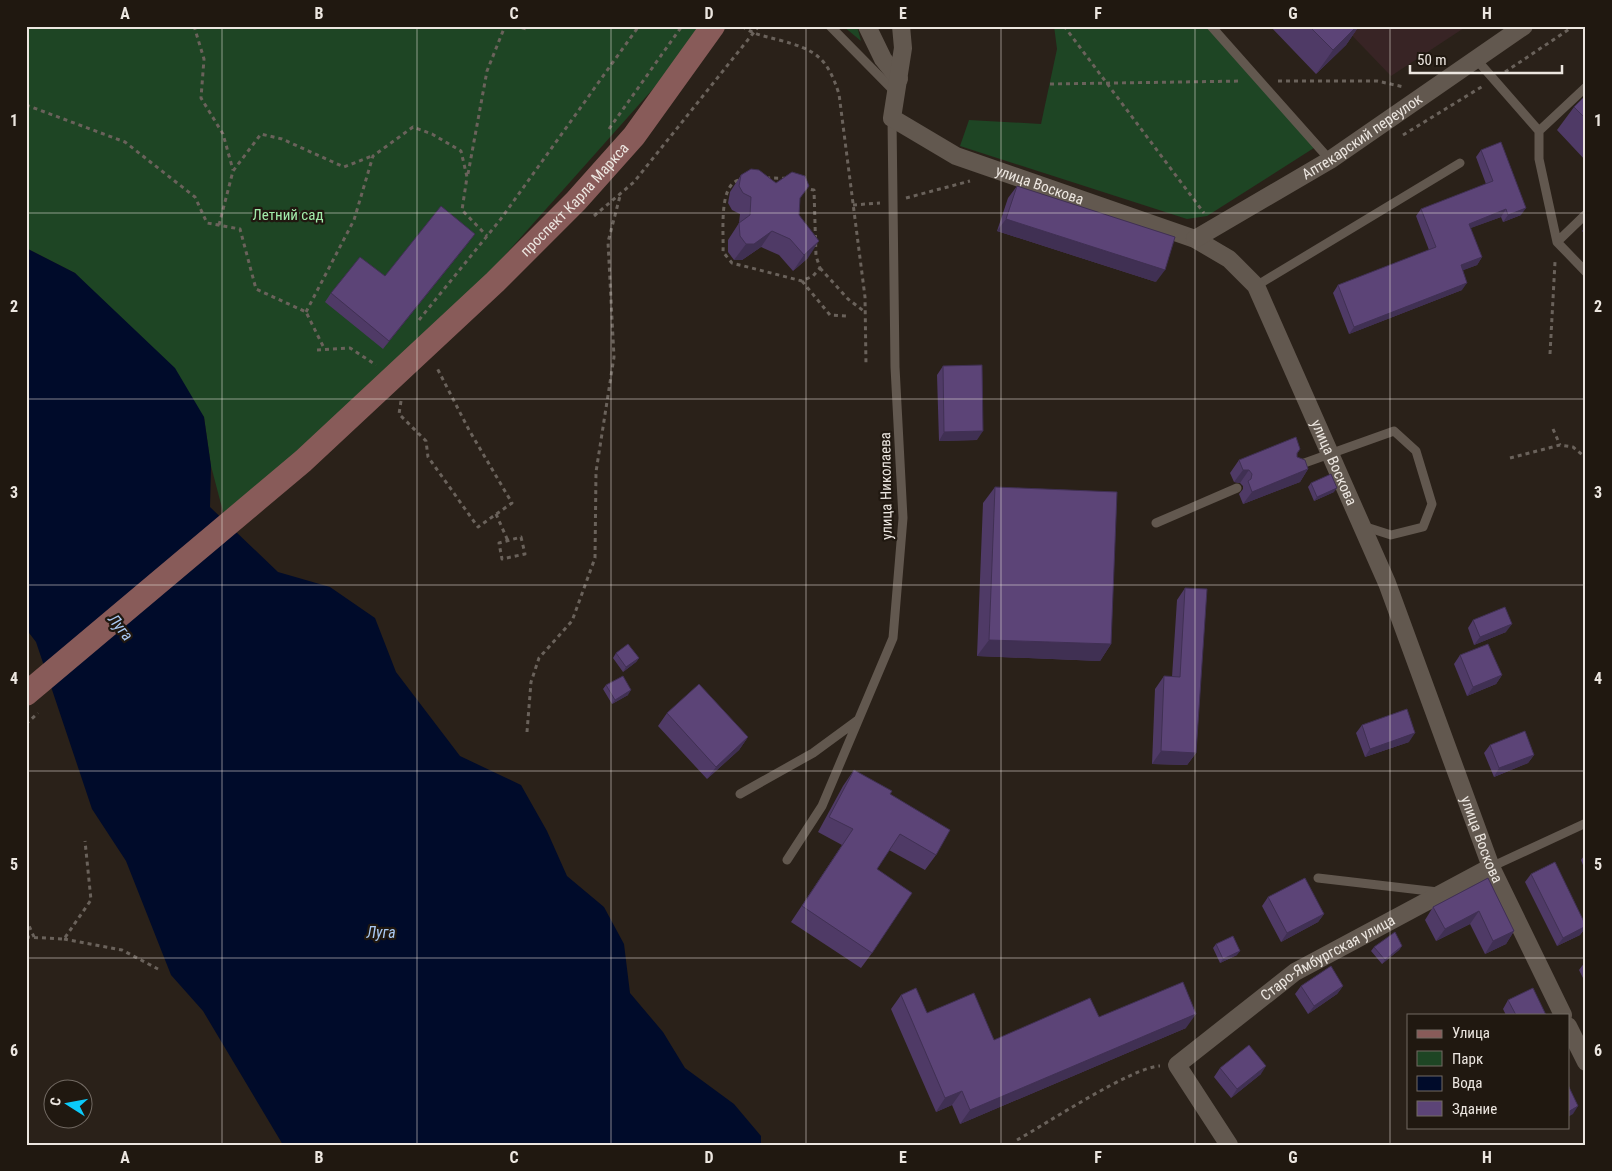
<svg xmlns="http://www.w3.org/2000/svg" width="1612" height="1171" viewBox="0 0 1612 1171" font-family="'Roboto Condensed',sans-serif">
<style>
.education{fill:#382425}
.green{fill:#1e4524}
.water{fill:#000b2a}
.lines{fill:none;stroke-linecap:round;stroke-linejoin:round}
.path{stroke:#6a625b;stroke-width:3;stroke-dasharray:4 4;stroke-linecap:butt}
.lane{stroke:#62584f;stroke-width:9}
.street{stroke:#62584f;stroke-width:18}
.secondary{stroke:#885b59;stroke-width:24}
.wall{fill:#4f3a66}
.shaded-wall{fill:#403053}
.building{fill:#5c4477;stroke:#403053}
.grid{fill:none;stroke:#ece6e0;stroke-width:1;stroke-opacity:0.55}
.labels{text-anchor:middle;stroke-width:4.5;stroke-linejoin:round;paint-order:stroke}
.street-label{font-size:15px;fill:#ece6e0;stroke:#201810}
.park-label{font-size:15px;fill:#a1ebaa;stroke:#201810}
.water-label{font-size:16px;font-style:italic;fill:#a9c9f3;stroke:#201810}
.neatline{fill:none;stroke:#ece6e0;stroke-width:2}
.grid-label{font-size:16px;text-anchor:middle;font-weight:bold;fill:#ece6e0}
</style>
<rect width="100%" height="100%" fill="#2a2119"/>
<path class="education" d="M1343,26H1467L1391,76Z"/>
<path class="green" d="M26,26H709L416,355L226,523L211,466L204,417L75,273L26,248Z
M843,26H857L861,41Z
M1054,26H1211L1317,146L1207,216L1187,219L960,146L969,120L1041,124L1057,49Z"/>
<path class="water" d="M26,248L75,273L175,368L204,417L211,466L210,507L278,572L330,587L375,618L396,672L460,756L521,785L547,831L567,876L604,907L624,944L630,993L663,1032L685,1068L734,1104L761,1136V1145H283L203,1011L171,975L126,861L92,809L36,642L26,629Z"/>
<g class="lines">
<path class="path" d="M194,26L204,59L201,98L223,134L233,170
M514,26L527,29L531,26
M742,26C754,35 765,36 779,40C816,50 827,57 839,94L865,297L866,365
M1064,26L1204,213
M1505,72L1574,26
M1278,81H1377L1404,87
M1050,84L1242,81
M26,105L125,142L195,197L207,223L240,229L256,289L306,312L323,346
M609,129L682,26
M1403,135L1483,86
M468,174L487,71L505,26
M790,178C799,182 804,189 814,190L816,256L820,268L813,276L802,281L732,263L723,252C724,234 718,185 739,180C754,176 774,179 790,178Z
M906,198L970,181
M853,205L880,203
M594,216L634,182L759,26
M219,225L233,171L261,134L282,139L344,167L372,156
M820,268L848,299L865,312
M802,281L830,315L847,316
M306,312L354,220L373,156L413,127L432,134L461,151L467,177L462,210L487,236
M419,320L500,220L639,26
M317,350L350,348L376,365
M1550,354L1555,262
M401,401L399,414L426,441L428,457L478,527L512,503L469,430L436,366
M1553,429L1560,445
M1510,458L1560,445L1573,447L1586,458
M496,514L508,541
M521,537L525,554L502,559L499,543Z
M26,724L38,713
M527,732L531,682L539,658L572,621L595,558L596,472L614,357L608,242L620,196
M26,919L34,937
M26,937L64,939L91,900L85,841
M64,939L122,950L158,969
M1017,1140C1046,1124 1132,1067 1160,1066"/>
<path class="lane" d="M830,26L896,93
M1211,26L1330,160
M1476,59L1539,131
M1586,87L1539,131V159L1557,242L1586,272
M1557,242L1586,214
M1256,286L1460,163
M1296,466L1394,431L1416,451L1432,504L1423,527L1391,535L1363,526
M1156,523L1237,488
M740,794L813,753L858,720
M787,860L822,806L893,638L903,518L895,367L892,118
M1491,867L1586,823
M1318,878L1438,892"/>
<g class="street">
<path d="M867,26L883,59L899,79"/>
<path id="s1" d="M901,26L903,48L892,118L956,156L1195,239L1229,259L1256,286L1387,583L1491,867L1563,1015"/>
<path id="s2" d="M1195,239L1330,160L1524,26"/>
<path d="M1568,1026L1586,1062"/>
<path id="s3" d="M1229,1145L1177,1065L1295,972L1491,867"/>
</g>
<path class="secondary" id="s4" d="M26,694L303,461L495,282L576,201L634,136L713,26"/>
</g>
<path class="wall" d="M1270,26H1359L1346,45L1316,74Z
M1586,95V161L1557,130L1574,107Z
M1481,150L1521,215L1503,222L1501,217L1470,228L1482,257L1477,265L1463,270L1462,290L1349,334L1333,293L1338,285L1429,250L1416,216L1421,209L1486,184L1476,157Z
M741,175L776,183L800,198L799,215L808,258L793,271L779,255L761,247L742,260H734L728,252V240L739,223L740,214L732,210L728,203L730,192Z
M1017,186L1156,282L997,231L1008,198Z
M1586,226V235L1582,231Z
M469,242L383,349L325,302L331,293L385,276Z
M943,366L977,440L939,441L937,375Z
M1300,449L1297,454V457L1308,469L1300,482L1243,504L1239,494L1243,489V486L1240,483L1234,482L1230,473L1239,460Z
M1311,483L1334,492L1314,501L1308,487Z
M995,487L1111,644L1100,661L977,656L983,503Z
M1185,588L1196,753L1187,765L1152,764L1155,689L1164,676L1172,677L1177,600Z
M1473,620L1506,632L1474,645L1468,628Z
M616,653L639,658L636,662L623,672L613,658Z
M1460,655L1502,675L1496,684L1467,696L1454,664Z
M606,685L628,695L612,704L603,689Z
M667,713L748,737L739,750L707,779L658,726Z
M1362,725L1409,742L1365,757L1356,733Z
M1490,745L1534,755L1528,763L1494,777L1484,753Z
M854,770L890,794L936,855L925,870L889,850L877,869L872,953L861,968L791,922L842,845L818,832L843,786Z
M1586,853V873L1581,860Z
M1531,874L1586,927L1580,935L1557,946L1525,882Z
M1488,878L1514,931L1506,944L1485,954L1470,924L1436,941L1425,920L1433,907Z
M1268,897L1324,914L1318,922L1281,942L1262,906Z
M1216,944L1237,955L1220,963L1213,948Z
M1402,946L1399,950L1382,964L1371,951L1374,947Z
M1585,962H1586V984L1579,970Z
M1301,986H1343L1337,994L1308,1014L1295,994Z
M901,995L927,1013L994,1040L1099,1017L1186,1028L960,1124L952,1105L936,1112L891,1009Z
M1508,1000L1546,1015H1506L1503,1009Z
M1220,1068L1261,1074L1231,1098L1214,1077Z"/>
<path class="shaded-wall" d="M1357,26H1359L1346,45L1316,74L1333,50Z
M1526,208L1521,215L1503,222L1508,215Z
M1506,209L1501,217L1463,231L1469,224Z
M1006,219L1165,270L1156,282L997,231Z
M772,231L761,247L742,260H734L746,244Z
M475,234L469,242L383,349L389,341Z
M819,241L808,258L793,271L804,255Z
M1482,257L1477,265L1456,273L1461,265Z
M1467,283L1462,290L1349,334L1354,327Z
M983,431L977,440L939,441L944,432Z
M1308,469L1300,482L1243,504L1252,492Z
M1243,470H1249L1240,483L1234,482Z
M1337,488L1334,492L1314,501L1317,497Z
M1512,624L1506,632L1474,645L1480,637Z
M989,640L1111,644L1100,661L977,656Z
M639,658L636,662L623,672L626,667Z
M1502,675L1496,684L1467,696L1473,687Z
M631,690L628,695L612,704L615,700Z
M1415,733L1409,742L1365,757L1370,749Z
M748,737L739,750L707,779L716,767Z
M1161,751L1196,753L1187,765L1152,764Z
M1534,755L1528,763L1494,777L1499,768Z
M1479,911L1470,924L1436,941L1445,929Z
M1324,914L1318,922L1281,942L1287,933Z
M1586,926L1580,935L1557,946L1563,938Z
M1514,931L1506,944L1485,954L1493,941Z
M1402,946L1399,950L1382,964L1385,960Z
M1240,951L1237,955L1220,963L1223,959Z
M1343,986L1337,994L1308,1014L1314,1006Z
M1196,1014L1186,1028L960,1124L970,1110Z
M1266,1066L1261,1074L1231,1098L1237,1089Z
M962,1091L952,1105L936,1112L945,1098Z
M1578,1106L1573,1114L1568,1117V1112Z"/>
<path class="building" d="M1309,26H1357L1333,50Z
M1586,95V119L1574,107Z
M1501,142L1526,208L1508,215L1506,209L1469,224L1482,257L1461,265L1467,283L1354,327L1338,285L1436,247L1421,209L1493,181L1481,150Z
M751,169L759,170L776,183L792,172L805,176L809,186L800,198L799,215L819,241L804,255L790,239L772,231L754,244H746L740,236L739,223L750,215L751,197L743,193L739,186L741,175Z
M1017,186L1175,237L1165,270L1006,219Z
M441,206L475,234L389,341L331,293L360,257L385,276Z
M982,365L983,431L944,432L943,366Z
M1296,437L1300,449L1297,453V457L1305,460L1308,469L1252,492L1248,481L1251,479L1252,474L1249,470H1243L1239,460Z
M1331,474L1337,488L1317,497L1311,483Z
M995,487L1117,492L1111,644L989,640Z
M1185,588L1207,589L1196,753L1161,751L1164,676L1180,677Z
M1505,607L1512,624L1480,637L1473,620Z
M628,644L639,658L626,667L616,653Z
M1488,644L1502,675L1473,687L1460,655Z
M623,676L631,690L615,700L606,685Z
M699,684L748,737L716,767L667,713Z
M1407,709L1415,733L1370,749L1362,725Z
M1525,731L1534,755L1499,768L1490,745Z
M854,770L892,791L890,794L950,830L936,855L900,834L877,869L912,893L872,953L802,906L853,829L829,817Z
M1555,862L1586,926L1563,938L1531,874Z
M1305,878L1324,914L1287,933L1268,897Z
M1488,878L1514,931L1493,941L1479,911L1445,929L1433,907Z
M1395,932L1402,946L1385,960L1374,947Z
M1233,936L1240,951L1223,959L1216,944Z
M1331,966L1343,986L1314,1006L1301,986Z
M1183,982L1196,1014L970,1110L962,1091L945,1098L901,995L916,988L927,1013L974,993L994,1040L1090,998L1099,1017Z
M1533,988L1546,1015H1516L1508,1000Z
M1249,1045L1266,1066L1237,1089L1220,1068Z
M1568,1085L1578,1106L1568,1112Z"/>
<path class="grid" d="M222,26V1145M417,26V1145M611,26V1145M806,26V1145M1001,26V1145M1195,26V1145M1390,26V1145M26,213H1586M26,399H1586M26,585H1586M26,771H1586M26,958H1586"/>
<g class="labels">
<g class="street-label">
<text dy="5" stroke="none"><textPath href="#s2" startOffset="196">Аптекарский переулок</textPath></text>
<text dy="5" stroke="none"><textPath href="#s1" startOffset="256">улица Воскова</textPath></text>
<text dy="5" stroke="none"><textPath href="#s4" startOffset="739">проспект Карла Маркса</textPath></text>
<text dy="5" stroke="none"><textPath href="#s1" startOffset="691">улица Воскова</textPath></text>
<text transform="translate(886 486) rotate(-91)" y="5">улица Николаева</text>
<text dy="5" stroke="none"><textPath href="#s1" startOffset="1096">улица Воскова</textPath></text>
<text dy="5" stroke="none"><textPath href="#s3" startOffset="281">Старо-Ямбургская улица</textPath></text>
</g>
<g class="park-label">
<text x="288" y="220">Летний сад</text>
</g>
<g class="water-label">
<text transform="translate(121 627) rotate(51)" y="6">Луга</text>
<text x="381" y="938">Луга</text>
</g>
</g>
<rect width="1612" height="1171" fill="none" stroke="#201810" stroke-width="55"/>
<rect x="1407" y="1014" width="162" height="115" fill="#201810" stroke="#726a63"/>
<rect x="1417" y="1030" width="25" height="8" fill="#885b59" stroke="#726a63"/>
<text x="1452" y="1038" font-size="15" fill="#ece6e0">Улица</text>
<rect x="1417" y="1051" width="25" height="15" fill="#1e4524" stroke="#726a63"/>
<text x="1452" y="1064" font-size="15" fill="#ece6e0">Парк</text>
<rect x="1417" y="1076" width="25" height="15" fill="#000b2a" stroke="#726a63"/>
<text x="1452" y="1088" font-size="15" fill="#ece6e0">Вода</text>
<rect x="1417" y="1101" width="25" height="15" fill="#5c4477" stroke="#726a63"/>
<text x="1452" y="1114" font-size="15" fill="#ece6e0">Здание</text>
<g transform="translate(68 1104) rotate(281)"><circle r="24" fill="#201810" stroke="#726a63"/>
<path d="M0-4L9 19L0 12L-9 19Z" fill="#0bcafa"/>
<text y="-8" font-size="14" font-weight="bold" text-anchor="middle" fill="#ece6e0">С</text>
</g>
<path d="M1410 65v8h152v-8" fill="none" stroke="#ece6e0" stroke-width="2.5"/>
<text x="1417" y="65" font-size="15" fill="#ece6e0" stroke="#201810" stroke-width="4" paint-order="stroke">50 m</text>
<rect x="28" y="28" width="1556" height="1116" class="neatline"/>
<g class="grid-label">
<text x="125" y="19">A</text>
<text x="319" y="19">B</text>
<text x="514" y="19">C</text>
<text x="709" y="19">D</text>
<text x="903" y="19">E</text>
<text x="1098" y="19">F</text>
<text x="1293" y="19">G</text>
<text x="1487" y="19">H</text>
<text x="14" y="126">1</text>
<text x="1598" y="126">1</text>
<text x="14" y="312">2</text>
<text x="1598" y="312">2</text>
<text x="14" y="498">3</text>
<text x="1598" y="498">3</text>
<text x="14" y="684">4</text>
<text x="1598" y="684">4</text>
<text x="14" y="870">5</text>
<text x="1598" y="870">5</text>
<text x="14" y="1056">6</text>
<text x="1598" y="1056">6</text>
<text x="125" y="1163">A</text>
<text x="319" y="1163">B</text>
<text x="514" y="1163">C</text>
<text x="709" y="1163">D</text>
<text x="903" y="1163">E</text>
<text x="1098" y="1163">F</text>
<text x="1293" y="1163">G</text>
<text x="1487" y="1163">H</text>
</g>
</svg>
